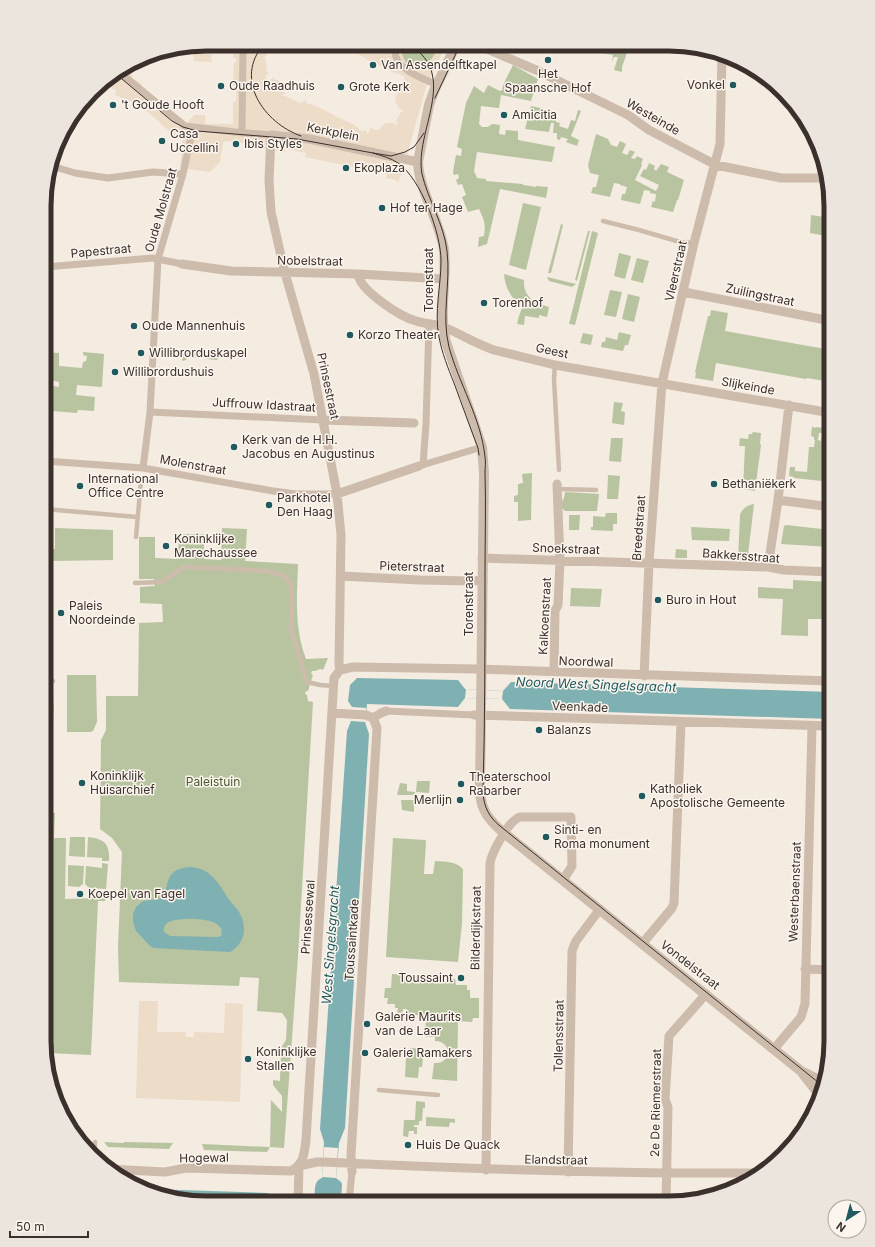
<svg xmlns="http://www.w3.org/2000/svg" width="875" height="1247" viewBox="0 0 875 1247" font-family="Inter,sans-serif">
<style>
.green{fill:#b8c4a0}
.plaza{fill:#ecdcc8}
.water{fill:#7fb0b2;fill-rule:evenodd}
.pier{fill:#f4ebe1}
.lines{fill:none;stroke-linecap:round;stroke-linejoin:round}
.service{stroke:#cdbbac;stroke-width:4.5}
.pedestrian{stroke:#cdbbac;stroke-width:7}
.minor{stroke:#cdbbac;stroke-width:9}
.tertiary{stroke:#cdbbac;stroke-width:10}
.tram{stroke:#3b302b;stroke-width:1}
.poi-dot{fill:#1f5a5e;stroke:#fbf5ee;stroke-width:1.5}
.labels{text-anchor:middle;stroke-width:3;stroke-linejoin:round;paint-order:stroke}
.poi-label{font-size:12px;fill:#3b302b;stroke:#fbf5ee;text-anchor:start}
.street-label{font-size:12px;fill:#3b302b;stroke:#fbf5ee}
.park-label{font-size:12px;fill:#4a5a2e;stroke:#fbf5ee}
.water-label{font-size:13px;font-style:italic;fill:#1f5a5e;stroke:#fbf5ee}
.rim{fill:none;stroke:#3b302b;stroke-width:5}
</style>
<rect width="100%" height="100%" fill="#f4ebe1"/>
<path class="green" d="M399,45H438L439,46C433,60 427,65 414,71C404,64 402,55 399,45Z
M603,45H635V50H628L622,67V72L614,70L618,57H614L612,62L613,55L601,53Z
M513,65L538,79L531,101L501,95L499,108L481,106L479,124L482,127H488L492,124L500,125L499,134L505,135L506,130L518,131V140L555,147L552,162L477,152L474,171L477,178L486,179V181L523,184V185L536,187V186L548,187L546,198L500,189L487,244L478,247L479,237L484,236C486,223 484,220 479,209L468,212L462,197L466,195L462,184L458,185L456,180L459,178L458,174L454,175L453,172L456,155L461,156L462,149L457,147L466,103L474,86L484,93L488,85L500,91L502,90L504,83Z
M531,106L544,109V112L553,114V117L556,118V122L560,123L559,126L568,129L571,120L575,121L578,110L581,111L571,136L579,140L577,146L566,142L568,139L561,137L560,140L557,139V133H553L554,123H551L549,132L525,129Z
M596,134L608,139L611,145L617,147L620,141L626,144L622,153L627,155L630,150L635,152L631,158L635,159L637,156L643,159L641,164L642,165L635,180L656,191L659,185L640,176L644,169L646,170L649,163L655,166L654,169L656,171L661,164L669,167L667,172L684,180L678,200H677L673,212L651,207L653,201L655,202L656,194L650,193V191L644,190L640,204L621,200L622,194H625L627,187L620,185V184L614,183L610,197L591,193L593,187H596L599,175L590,173L588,165Z
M523,203L541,207L526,270L509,265Z
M811,215L831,218V237L810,233Z
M561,224L563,225L551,273H548Z
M588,231H590L577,281L575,280Z
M592,231L598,233L575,325L569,324Z
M619,253L631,256L625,279L614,276Z
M637,258L649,261L643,283L631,280Z
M504,274L524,280C523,297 535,303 549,307L547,317L539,315V318L525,316L524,325L517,324L519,316L522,308C512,298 505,289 504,274Z
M547,277L576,284L572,287L549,281Z
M610,290L622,292L616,317L604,315Z
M628,294L640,297L634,322L622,319Z
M711,310L728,313L725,331L831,350V382L807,378L806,379L716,363L713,381L695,378L696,373L695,372L708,316H710Z
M619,332L631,335L628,345H625L623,351L601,347L602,342H605L606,337L617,340Z
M583,333L593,335L591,345L580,343Z
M188,351L219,354V357L217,360L207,359L205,358L188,357L186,360L182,361L183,354H186Z
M45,352L59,353V366L82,368L83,362L86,361L87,356L83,355V352L104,354L102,387L77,385L76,395L95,397L94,411L78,410L77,413L52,411L53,386L59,387V382L50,380V368H52L53,365H45Z
M614,402L623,403L621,411L625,412L624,425L612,423Z
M812,426L814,428L816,427L823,428V433H819L818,440L821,441L822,436H827L824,450H829L828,453H831V482L794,478V477L789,476L790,467H795V471L807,472L809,447H814L815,440H814V437L811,436Z
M753,432L761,433L760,444L761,445L755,491L743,489L745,446H739L740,438L748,439L749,434H752Z
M611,438H623L621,462L609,461Z
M532,473L531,520L518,521V502H514V496L518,495V484L523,483L522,474Z
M608,475L620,476L618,499H607Z
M565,492L599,494L597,511H565L562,508V501L564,498Z
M754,504L748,555H746L745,560H738L740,515C742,509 747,505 754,504Z
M606,513H617V524H613V531L591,530V527H593V516L605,517Z
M569,515H580L579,530H569Z
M786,525L831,530V547L781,544L784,526Z
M691,527L730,529L729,541L692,540Z
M55,528L113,530V560L52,561V549H55Z
M222,528L247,529L245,561L298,564C297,597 294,627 306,659L328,658L323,670L320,669L315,671H312L311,674L313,675L308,691H306L305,694L307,695L308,701L313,702L298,956L284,1148L270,1147L267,1152L204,1150L202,1144L270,1147L271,1100L282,1112V1096L273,1085V1080L280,1081L281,1048L286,1040L287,1020L282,1013L257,1011L259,978L240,977L239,986L119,982L118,947L122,852L112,838L100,829L101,740L106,730V696H138L139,623L163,622L162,604L140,603V587L155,586L154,579H139V537H155V558L178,559L179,534H204V559L221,560Z
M676,549L687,550V558H675Z
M793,580L831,582V619H808V636L781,635L783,599L758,598V587L793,589Z
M571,588L602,589L600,607L570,606Z
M67,675H96L97,722L93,731L90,732H67Z
M45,703H54L52,749L44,748Z
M44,763H52V788H44Z
M417,781H430L429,793L416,792Z
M400,783L407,784V791L415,792V795H397Z
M44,797H46V813H55L54,838H66L65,899L94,898L95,891L106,892L105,901H98L91,1055L47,1053L44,1041V896H46V893L44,892Z
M401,800H414V812L402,810Z
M70,837H85V857L69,856Z
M88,837C105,839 110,844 109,861H102V858L87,857Z
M393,838L425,840L426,841L424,874H433L435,861C445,862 456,861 463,869L462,923L458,962L386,957Z
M102,863L108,864L106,889L89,888L85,884L86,866L102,868Z
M68,865L84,866L83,884L79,887L68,886Z
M392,974L455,979L456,985H467V990H470V998H479V1018H473L472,1022L458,1021L457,1081L432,1079L434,1063C451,1065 453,1041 435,1041V1037H425L426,1016L406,1014L407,1009H403L402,1014L397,1013L398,1008H395V1004H387L388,998H384L385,988H391Z
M409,1048L424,1049L422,1067H419L418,1078L405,1077L406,1058H408Z
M416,1101L425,1102V1108H423L422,1121H419V1125H414V1127H417V1134H414V1131H409L408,1137L403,1136L404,1120H415Z
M426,1117L455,1119V1123L450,1122L449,1127L426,1126Z
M104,1142L123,1143L124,1142L173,1143L169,1149L108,1147Z"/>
<path class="plaza" d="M206,44H270V46L265,57L263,58H265L267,70L265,71L269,73L265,77L269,81L273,77L274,80L275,79L283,83L280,90L286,93L283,95V96H285L298,102L299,104L300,102L302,103L304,100L306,101V103L317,106V109L318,107L336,116L335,118L337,117L355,125L354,127L356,126L359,128V130L363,132L364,130L367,131L366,133L367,134L368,132L370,133L369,131L371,127L375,130H379L382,125L384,126L385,123H394L396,125L398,123L396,121L401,112H403V110L400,109L395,102L396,99H395L405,77L397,73L396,74L384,67V66L383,67L379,65V64L378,65L375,63V62L374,63L370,61L371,60L370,61L366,59V57L365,58L337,44L399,45L403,60L410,68L414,71L425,66L431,60L437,51L439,46L438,45H446L426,87L402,173L398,183L396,180L386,178L387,174L305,157L306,153L286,149L285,152L260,148L258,145L225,141L223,143L220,162L210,172L180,168L183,138L179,135L175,136L149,113L130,101L115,95L116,90L101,83L132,65L130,68L133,78L140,83L142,84L141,85L186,124L194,115H205V124H233V102H236V86H233L234,63L236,62V59L233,57V46H213L211,59L212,62L194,61L193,51H164Z
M139,1001H158L157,1032H186V1037H194V1032L224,1033L225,1003L243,1004L240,1102L136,1098Z"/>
<path class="water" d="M357,678L458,680L465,689L503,691L511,682L831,692V719L510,709L502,699L465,698L458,707L367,704L365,722L369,734L345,1128L339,1143L336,1178L341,1182L342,1184L341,1202H185L150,1189L267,1193L278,1198L315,1199C315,1192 313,1181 322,1178L324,1142L320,1129L347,731L351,721L352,707L348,701L350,685Z
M189,867C209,867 218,882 228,898C231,903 236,907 239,912C248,927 245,943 230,952L154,948L150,946L136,931L133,922V914L136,907L143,901L159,899C173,886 161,870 189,867ZM184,919C196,919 213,918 221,928L222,935L218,937L170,936L164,932C163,920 175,920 184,919Z"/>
<path class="pier" d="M466,689L503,691L502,699L465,698Z
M352,707L366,708L365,722L351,721Z
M324,1147L338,1148L336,1178L322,1177Z
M284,1198L313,1200V1202H284Z"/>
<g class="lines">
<path class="service" d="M603,221L639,230L680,242L694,243
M555,365L554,379L559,470
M558,489L596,490
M45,509L137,517
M136,537L141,481
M135,583L162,582L184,567L266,571L282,575L288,579L291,584L292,599L291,630L307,682L320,685L334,686
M45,682L53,681
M816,1083L823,1089
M379,1090L438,1095
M94,1157L95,1142"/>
<path class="pedestrian" d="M393,45C396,49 394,52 396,57C400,71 425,79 437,85
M119,72L185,126L235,132L271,135
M242,133L243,44
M52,166L75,173L108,178L153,172L183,174
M45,267L153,258L182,264
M150,412L323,420
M45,461L143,468L273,491L296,494H337
M423,465L426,424L429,324
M419,466L482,447
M143,468L150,412L158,259L183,174L193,127
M386,711L474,715
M349,1202L352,1172"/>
<path class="minor" d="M478,45L536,70L628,115L649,130L716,165L781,178H825
M182,264L231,271L358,274L444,279
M358,274C360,291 401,317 416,321C426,324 436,324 446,328C462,335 477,344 494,350L555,365L831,413
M684,292L831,321
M323,420L414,423
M337,494L419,466
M778,500L831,507
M482,558L768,567L784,570L831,572
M768,567L778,500L789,405
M341,576L420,580L473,581L483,580
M340,670L339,664L341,535L337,494L314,374L285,273L271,212L269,180L271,135L309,139L418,162
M554,672L555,611L558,605L560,561L557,484
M644,676L649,563L662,383L694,243L720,144L722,54
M332,713L366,715L373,718
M474,715L831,726
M373,718L381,713L386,711
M642,944L672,908L674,903L681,722
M805,969L831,970
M774,1049L801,1017L805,1004L812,726
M299,1166L317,1162H323C469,1169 615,1174 761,1173
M109,1169L165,1172L186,1168L291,1171C304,1164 304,1154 306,1140L334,678L340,670L353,667L477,669L831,681
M486,1170L490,863C492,852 509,820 520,817H571L572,866L563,880
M352,1172L351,1155L377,728L373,718
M568,1172L572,951L576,941L600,909
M298,1202L299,1166
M666,1203L668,1107L665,1099L669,1036L706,994"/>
<path class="tertiary" d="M456,45L434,91L429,105L418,162C419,191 440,221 444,250C447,280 439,309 445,339L482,447L484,473L480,792C481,811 490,821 504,833L801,1071L825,1083
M803,1074L821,1097"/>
<path class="tram" d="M264,44C233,79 264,123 301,136
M410,45C460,76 414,131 422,174C428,200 444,224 447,251C451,283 441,315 449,347C459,384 481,418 485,457C486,462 485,467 485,472C486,506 485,539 485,573C485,646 485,720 483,793C484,807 489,817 500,826L824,1087
M413,45L422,46L435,45
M116,74L172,121L183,127L197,131L297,139L373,153L391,156L405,152L414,147L424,133
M435,98L460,45
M373,153C382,156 391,158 398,163C421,179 441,233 441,261C441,286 434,312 439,337C442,353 448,368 454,383C462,405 470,427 478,448L479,455"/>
</g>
<g class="poi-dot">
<circle cx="548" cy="60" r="4"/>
<circle cx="373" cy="65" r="4"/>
<circle cx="733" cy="85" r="4"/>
<circle cx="221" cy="86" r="4"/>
<circle cx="341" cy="87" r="4"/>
<circle cx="113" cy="105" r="4"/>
<circle cx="504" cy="115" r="4"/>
<circle cx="162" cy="141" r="4"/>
<circle cx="236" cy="144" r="4"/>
<circle cx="346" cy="168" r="4"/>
<circle cx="382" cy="208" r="4"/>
<circle cx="484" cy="303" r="4"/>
<circle cx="134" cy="326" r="4"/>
<circle cx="350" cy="335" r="4"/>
<circle cx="141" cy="353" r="4"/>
<circle cx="115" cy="372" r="4"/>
<circle cx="234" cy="447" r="4"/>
<circle cx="714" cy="484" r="4"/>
<circle cx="80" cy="486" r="4"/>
<circle cx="269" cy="505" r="4"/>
<circle cx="166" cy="546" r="4"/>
<circle cx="658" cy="600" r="4"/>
<circle cx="61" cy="613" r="4"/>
<circle cx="539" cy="730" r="4"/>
<circle cx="82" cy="783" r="4"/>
<circle cx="461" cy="784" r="4"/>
<circle cx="642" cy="796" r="4"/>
<circle cx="460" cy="800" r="4"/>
<circle cx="546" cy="837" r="4"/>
<circle cx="80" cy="894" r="4"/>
<circle cx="461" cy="978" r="4"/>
<circle cx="367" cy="1024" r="4"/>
<circle cx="365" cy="1053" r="4"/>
<circle cx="248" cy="1059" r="4"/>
<circle cx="408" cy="1145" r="4"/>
</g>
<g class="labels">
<g class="poi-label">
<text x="381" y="69">Van Assendelftkapel</text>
<text x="548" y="78" text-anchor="middle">Het<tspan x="548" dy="14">Spaansche Hof</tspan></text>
<text x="725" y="89" text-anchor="end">Vonkel</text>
<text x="229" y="90">Oude Raadhuis</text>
<text x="349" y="91">Grote Kerk</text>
<text x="121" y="109">'t Goude Hooft</text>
<text x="512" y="119">Amicitia</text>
<text x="170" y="138">Casa<tspan x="170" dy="14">Uccellini</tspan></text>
<text x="244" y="148">Ibis Styles</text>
<text x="354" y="172">Ekoplaza</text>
<text x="390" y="212">Hof ter Hage</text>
<text x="492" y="307">Torenhof</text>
<text x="142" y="330">Oude Mannenhuis</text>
<text x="358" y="339">Korzo Theater</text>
<text x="149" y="357">Willibrorduskapel</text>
<text x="123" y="376">Willibrordushuis</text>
<text x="242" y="444">Kerk van de H.H.<tspan x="242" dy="14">Jacobus en Augustinus</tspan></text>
<text x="88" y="483">International<tspan x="88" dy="14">Office Centre</tspan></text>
<text x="722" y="488">Bethaniëkerk</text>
<text x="277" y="502">Parkhotel<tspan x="277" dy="14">Den Haag</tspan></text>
<text x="174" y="543">Koninklijke<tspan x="174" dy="14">Marechaussee</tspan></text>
<text x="666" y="604">Buro in Hout</text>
<text x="69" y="610">Paleis<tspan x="69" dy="14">Noordeinde</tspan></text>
<text x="547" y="734">Balanzs</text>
<text x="90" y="780">Koninklijk<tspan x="90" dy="14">Huisarchief</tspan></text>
<text x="469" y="781">Theaterschool<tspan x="469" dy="14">Rabarber</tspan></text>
<text x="650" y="793">Katholiek<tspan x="650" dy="14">Apostolische Gemeente</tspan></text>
<text x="452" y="804" text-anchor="end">Merlijn</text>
<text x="554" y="834">Sinti- en<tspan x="554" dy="14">Roma monument</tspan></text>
<text x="88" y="898">Koepel van Fagel</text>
<text x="453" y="982" text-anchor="end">Toussaint</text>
<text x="375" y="1021">Galerie Maurits<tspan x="375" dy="14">van de Laar</tspan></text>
<text x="256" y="1056">Koninklijke<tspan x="256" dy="14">Stallen</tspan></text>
<text x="373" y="1057">Galerie Ramakers</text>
<text x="416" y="1149">Huis De Quack</text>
</g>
<g class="street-label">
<text transform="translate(653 117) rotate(30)" y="4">Westeinde</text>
<text transform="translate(333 132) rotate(11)" y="4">Kerkplein</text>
<text transform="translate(161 210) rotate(-74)" y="4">Oude Molstraat</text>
<text transform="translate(101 251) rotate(-5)" y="4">Papestraat</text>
<text transform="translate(310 261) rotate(1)" y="4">Nobelstraat</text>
<text transform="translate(676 271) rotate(-77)" y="4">Vleerstraat</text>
<text transform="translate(429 280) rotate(-90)" y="4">Torenstraat</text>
<text transform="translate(760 295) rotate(12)" y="4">Zuilingstraat</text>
<text transform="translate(552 351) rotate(12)" y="4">Geest</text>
<text transform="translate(328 386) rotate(78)" y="4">Prinsestraat</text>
<text transform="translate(748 386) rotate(10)" y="4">Slijkeinde</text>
<text transform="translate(264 405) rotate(3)" y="4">Juffrouw Idastraat</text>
<text transform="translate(193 465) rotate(10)" y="4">Molenstraat</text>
<text transform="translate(639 528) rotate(-86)" y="4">Breedstraat</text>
<text transform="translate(566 549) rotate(2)" y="4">Snoekstraat</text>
<text transform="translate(741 556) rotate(4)" y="4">Bakkersstraat</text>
<text transform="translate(412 567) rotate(2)" y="4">Pieterstraat</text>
<text transform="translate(469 604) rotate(-90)" y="4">Torenstraat</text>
<text transform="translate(545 616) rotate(-87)" y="4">Kalkoenstraat</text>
<text transform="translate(586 662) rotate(2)" y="4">Noordwal</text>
<text transform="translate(580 707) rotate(2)" y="4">Veenkade</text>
<text transform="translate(795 892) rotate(-88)" y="4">Westerbaenstraat</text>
<text transform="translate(308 917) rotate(-86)" y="4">Prinsessewal</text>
<text transform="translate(476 928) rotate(-89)" y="4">Bilderdijkstraat</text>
<text transform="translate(352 940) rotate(-86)" y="4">Toussaintkade</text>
<text transform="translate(690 965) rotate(38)" y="4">Vondelstraat</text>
<text transform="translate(559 1036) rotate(-89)" y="4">Tollensstraat</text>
<text transform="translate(656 1103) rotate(-89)" y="4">2e De Riemerstraat</text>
<text transform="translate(204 1158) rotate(-1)" y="4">Hogewal</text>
<text transform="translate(556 1160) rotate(1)" y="4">Elandstraat</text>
</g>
<g class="park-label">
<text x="213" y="786">Paleistuin</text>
</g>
<g class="water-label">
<text transform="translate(596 684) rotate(2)" y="5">Noord West Singelsgracht</text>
<text transform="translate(330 945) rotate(-86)" y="5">West Singelsgracht</text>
</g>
</g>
<path d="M0 0H875V1247H0ZM206 51H669A155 155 0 0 1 824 206V1041A155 155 0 0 1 669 1196H206A155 155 0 0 1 51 1041V206A155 155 0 0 1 206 51Z" fill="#ece5de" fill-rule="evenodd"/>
<path class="rim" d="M206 51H669A155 155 0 0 1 824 206V1041A155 155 0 0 1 669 1196H206A155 155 0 0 1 51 1041V206A155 155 0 0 1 206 51Z"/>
<g transform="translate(847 1219) rotate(216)"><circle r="19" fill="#fbf5ee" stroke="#aea6a0"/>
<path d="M0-3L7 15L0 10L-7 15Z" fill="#1f5a5e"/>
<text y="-6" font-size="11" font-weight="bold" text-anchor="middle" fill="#3b302b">N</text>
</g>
<path d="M10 1231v6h78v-6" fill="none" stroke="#3b302b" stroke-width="2"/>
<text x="16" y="1231" font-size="12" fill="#3b302b" stroke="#fbf5ee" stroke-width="3" paint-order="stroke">50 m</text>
</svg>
